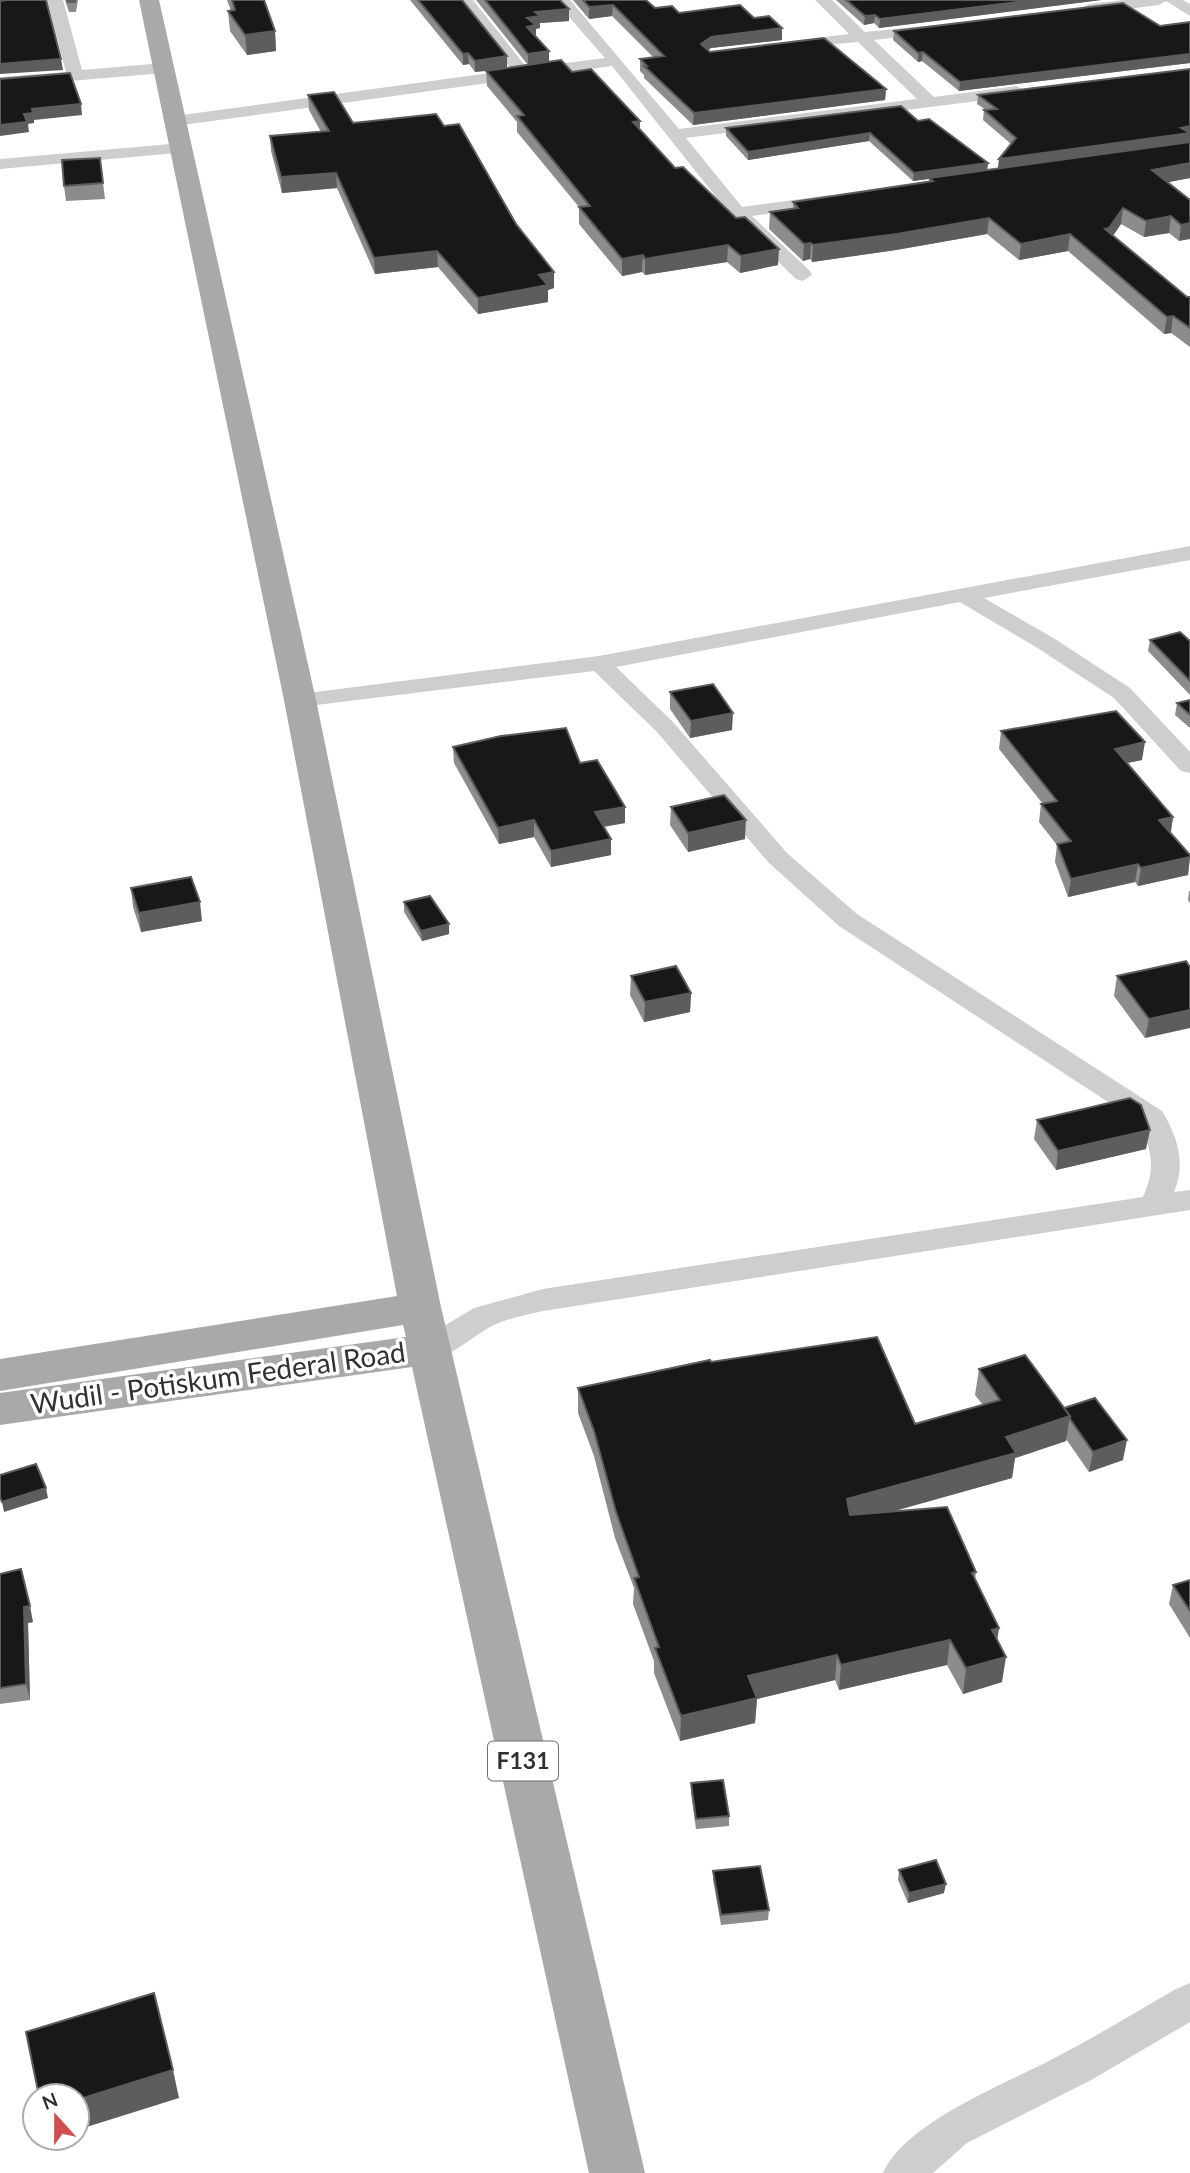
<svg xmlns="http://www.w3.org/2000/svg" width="1190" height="2173" viewBox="0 0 1190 2173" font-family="Lato,sans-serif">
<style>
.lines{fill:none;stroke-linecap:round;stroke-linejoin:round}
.minor{fill:#cecece;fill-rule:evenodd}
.primary{fill:#a9a9a9;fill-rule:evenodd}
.wall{fill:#8c8c8c}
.shaded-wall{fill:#5d5d5d}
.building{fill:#181818;stroke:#5d5d5d;stroke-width:2}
.labels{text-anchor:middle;stroke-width:7;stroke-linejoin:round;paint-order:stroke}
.shield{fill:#fff;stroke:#6f6f6f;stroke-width:2}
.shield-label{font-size:23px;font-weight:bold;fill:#313131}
.near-street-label{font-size:28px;fill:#313131;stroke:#fff}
</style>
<rect width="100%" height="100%" fill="#fff"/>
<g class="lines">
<path class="minor" d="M47,0H63L82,70L164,63L172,68L164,73L0,87V77L66,72Z
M457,0H473L527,68L605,58L554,0H570L679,129L917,99L858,42L785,49L783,46L785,43L791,41L849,34L815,0H832L865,32L936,25L939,28L936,31L931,33L874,40L934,97L1017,86L1025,91L1017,96L686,138L742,207L830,195L836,196L839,200L830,205L752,216L810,271L812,275L803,281L796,279L732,217L612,66L175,126L167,121L175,116L512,70Z
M1123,0H1183L1190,4V16L1166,1L1159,5L1089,14L1081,9L1089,4Z
M182,143L190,148L188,152L0,169V159Z
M1190,546V560L984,598L1055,639L1130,688L1190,752V773L1181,771L1114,698L1039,649L960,602L616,667L673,722L787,853L857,914L1162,1111C1178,1137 1186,1164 1174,1192L1190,1190V1210L543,1311C527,1315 509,1318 494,1325C471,1336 446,1365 419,1357L414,1349L419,1341L474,1308L543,1289L1143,1197C1156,1167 1152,1153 1140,1123L839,926L769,863L657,732L594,671L300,707L292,705L288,700L292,695L599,656Z
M1190,1983V2022L1093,2079L967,2143L933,2173H883C906,2120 1014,2081 1064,2053C1102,2033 1139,2010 1176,1989Z"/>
<path class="primary" d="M139,0H159L316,700L441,1307L645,2173H589L412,1367L0,1425V1393L406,1337L403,1325L0,1391V1359L397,1296L284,700Z"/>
</g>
<path class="wall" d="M65,0H78L76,12H69Z
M227,0H264L275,31L276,51L247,55L230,31L228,11H231Z
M410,0H462L507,56V68L528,65L476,0H560L569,9V21L540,23V28L536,29V37L549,51V62L572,72L640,121V129L675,168L778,265L740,273L727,262L645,275L642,272L622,276L579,224V207L517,132V122L487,86L486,71L475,72L469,64L463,65Z
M573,0H646L655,8L679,13L754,18L782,40L711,48L708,50L710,52L886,89L885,100L693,125L644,78V75L640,71V59L654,58L612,16L589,19Z
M836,0H1101L879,28L874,23L864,25Z
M1190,22V63L959,91L922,61L918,62L893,40L894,31L1160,26Z
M1190,69V178L1168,182L1190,200L1179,241L1169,233L1144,237L1121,224L1113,236L1187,297H1190V347L1171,333L1164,334L1068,251L1019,260L987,234L896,250L812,262L810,259L803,261L769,229L770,212L793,209V202L929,182V179L913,181L869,141L748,160L726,136V128L918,121L988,163L987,170L998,169L999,159L1011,144L983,120L984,110H986L977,104L978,95Z
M308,95L516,224L554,272V288L548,290V302L478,314L438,267L375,274L337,188L282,193L271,151L270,136L321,132L309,110Z
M100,158L105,199L66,201L64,186Z
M1150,640L1190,641V695L1148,651Z
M670,692L732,730L690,738L670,709Z
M1190,700V728L1175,715L1177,703Z
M1001,731L1142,760L1127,763L1173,817L1171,833L1190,855L1188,875L1138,886L1135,882L1068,897L1055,862L1057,845L1039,822L1041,804H1043L999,749Z
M453,747L580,763L625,807V823L604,827L611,839V855L551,867L534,837L499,844L454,763Z
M671,807L745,839L688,852L670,825Z
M131,888L202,921L141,932L133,907Z
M1189,891H1190V903L1188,900Z
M404,902L449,924V934L422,941L404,912Z
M1186,961L1145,1038L1114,996L1117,976Z
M631,976L691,993L690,1012L644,1022L630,995Z
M1037,1120L1146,1149L1056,1170L1034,1139Z
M711,1362L915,1424L983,1405L975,1395L979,1369L1064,1408L1123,1460L1089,1472L1066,1439V1441L1015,1458L1012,1478L892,1511L976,1572L975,1579L999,1628L997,1639L1002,1682L963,1694L947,1665L839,1690L835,1680L757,1699L755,1723L680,1741L654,1673V1661L633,1604L634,1588L615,1538L594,1456L578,1413V1388Z
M0,1574L33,1622L28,1623L30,1700L0,1704Z
M1190,1580V1638L1169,1604L1173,1585Z
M691,1783L729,1816V1826L696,1829L691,1793Z
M899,1870L944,1893L908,1903L898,1880Z
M713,1871L769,1910L768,1920L721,1925L713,1880Z"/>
<path class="shaded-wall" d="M1034,0H1101L879,28L880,19Z
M613,5L612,16L589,19V7Z
M569,9V21L540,23V28L536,29V37L527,38V18L535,12Z
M875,15L874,23L864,25L865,16Z
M782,28V40L711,48L701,55V44L711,37Z
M275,31L276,51L247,55L245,35Z
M549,51V63L528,65V54Z
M923,52L922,61L918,62V53Z
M468,53L469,64L463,65V54Z
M1190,54V63L959,91L960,82Z
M507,56V68L475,72V61Z
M61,59L63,70L0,74V64Z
M886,89L885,100L693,125L694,113Z
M81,104L82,115L34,120V123L28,124L29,132L0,136V125L32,109Z
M640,121L639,136L633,122Z
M1190,126V142L998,169L999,159Z
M870,133L869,141L748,160V152Z
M988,163L987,171L913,181L914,173Z
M1190,163V178L1149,186L1152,170Z
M336,173L337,188L282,193L281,177Z
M1123,208L1121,224L1107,244L1105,229Z
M1171,216L1169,233L1144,237L1146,221Z
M989,218L987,234L896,250L812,262L813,245Z
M1190,223V239L1179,241L1181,225Z
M1070,234L1068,251L1019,260L1021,244Z
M811,243L810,259L803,261L804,244Z
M728,245L727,262L645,275V259Z
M779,249L778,265L740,273L741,256Z
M437,251L438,267L375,274L374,258Z
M643,255L642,272L622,276V259Z
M554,272V288L548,290V302L478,314V298L539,275Z
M1173,316L1171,333L1164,334L1167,317Z
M733,713L732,730L690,738L691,721Z
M1145,742L1142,760L1112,766L1115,749Z
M625,807V823L595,828V812Z
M1173,817L1170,835L1159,820Z
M534,820V837L499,844L498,828Z
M746,820L745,839L688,852V833Z
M611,839V855L551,867V851Z
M1190,857L1188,875L1138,886L1141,868Z
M1138,864L1135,882L1068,897L1071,879Z
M200,902L202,921L141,932L139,913Z
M449,924V934L422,941L421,931Z
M691,993L690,1012L644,1022L645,1002Z
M1190,1010V1028L1145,1038L1149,1019Z
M1150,1130L1146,1149L1056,1170L1058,1151Z
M1070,1416L1066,1441L1015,1458L1012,1478L845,1525L847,1499L1006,1437Z
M1127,1440L1123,1460L1089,1472L1093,1452Z
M46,1488L48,1498L4,1512L2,1502Z
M30,1606L33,1622L28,1623L30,1700L26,1684L24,1607Z
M999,1628L995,1654L992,1630Z
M950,1640L947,1665L839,1690L841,1665Z
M837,1655L835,1680L757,1699L755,1723L680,1741L681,1716L748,1676Z
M1006,1657L1002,1682L963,1694L966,1668Z
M946,1884L944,1893L908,1903L909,1893Z
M173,2070L179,2098L77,2130V2100Z"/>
<path class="building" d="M6,0H46L61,59L0,64V1Z
M67,0H75V2H68Z
M232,0H264L275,31L245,35L228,11L235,10Z
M418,0H462L507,56L475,61L468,53L463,54Z
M485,0H560L569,9L535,12L540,16L527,18L536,25L527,27L549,51L528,54Z
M583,0H646L655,8L672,6L679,13L740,5L754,18L769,16L782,28L711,37L701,44L710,52L824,38L886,89L694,113L644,66H647L640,59L664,56L613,5L589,7Z
M846,0H1034L880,19L875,15L865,16Z
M1123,3L1160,26L1190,22V54L960,82L923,52L918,53L894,31Z
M561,60L572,72L591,69L640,121L633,122L675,168L683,167L736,218L745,217L779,249L741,256L728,245L645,259L643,255L622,259L579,207L590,206L517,116L524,115L486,71Z
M1190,69V126L1181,128L1190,133L999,159L1016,138L984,110L997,109L978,95Z
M70,73L81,104L32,109L33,113L24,114L27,122L0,125V79Z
M334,92L353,123L436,114L444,126L459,124L516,224L554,272L539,275L548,285L478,298L437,251L374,258L336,173L281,177L270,136L329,131L308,95Z
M901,106L918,121L929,119L988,163L914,173L870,133L748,152L726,128Z
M1190,142V163L1152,170L1190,200V223L1181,225L1171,216L1146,221L1123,208L1109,228L1105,229L1187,297H1190V328L1173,316L1167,317L1070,234L1021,244L989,218L897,234L813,245L811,243L804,244L770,212L798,208L793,202L933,181L929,178Z
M100,158L103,183L64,186L62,160Z
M1180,632L1190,641V681L1150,640Z
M713,684L733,713L691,721L670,692Z
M1190,700V715L1177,703Z
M1116,711L1145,742L1115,749L1173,817L1159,820L1190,855V857L1141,868L1138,864L1071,879L1057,844L1071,841L1041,804L1057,801L1001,731Z
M566,728L580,763L597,760L625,807L595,812L611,839L551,851L534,820L498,828L453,747L501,736Z
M724,795L746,820L688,833L671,807Z
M191,877L200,902L139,913L131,888Z
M430,896L449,924L421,931L404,902Z
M1186,961L1190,967V1010L1149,1019L1117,976Z
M676,966L691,993L645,1002L631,976Z
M1130,1098L1141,1105L1150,1130L1058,1151L1037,1120Z
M877,1337L915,1424L1000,1400L979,1369L1025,1355L1070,1416L1006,1437L1016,1453L847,1499L850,1515L947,1507L976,1572L972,1573L999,1628L992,1630L1006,1657L966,1668L950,1640L841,1665L837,1655L748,1676L757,1698L681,1716L655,1648L659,1647L634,1578L639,1577L616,1512L594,1431L578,1388L710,1360L711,1362Z
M1095,1398L1127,1440L1093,1452L1070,1419V1416L1064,1408Z
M36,1464L46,1488L2,1502L0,1497V1475Z
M21,1569L30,1606L24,1607L26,1684L0,1688V1574Z
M1190,1580V1611L1173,1585Z
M723,1780L729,1816L696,1819L691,1783Z
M936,1860L946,1884L909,1893L899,1870Z
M760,1866L769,1910L721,1915L713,1871Z
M154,1993L173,2070L77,2100V2096H39L26,2032Z"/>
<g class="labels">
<rect class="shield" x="488" y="1741.5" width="70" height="39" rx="5"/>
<g class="shield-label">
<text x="523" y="1769">F131</text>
</g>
<g class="near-street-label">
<text transform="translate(218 1378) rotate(-8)" y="10">Wudil - Potiskum Federal Road</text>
</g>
</g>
<g transform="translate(56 2117) rotate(339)"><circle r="33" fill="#ffffff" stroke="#adadad" stroke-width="2"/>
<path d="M0-5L12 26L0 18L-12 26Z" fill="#d04e4b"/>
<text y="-10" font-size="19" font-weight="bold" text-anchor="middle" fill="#313131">N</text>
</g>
</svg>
